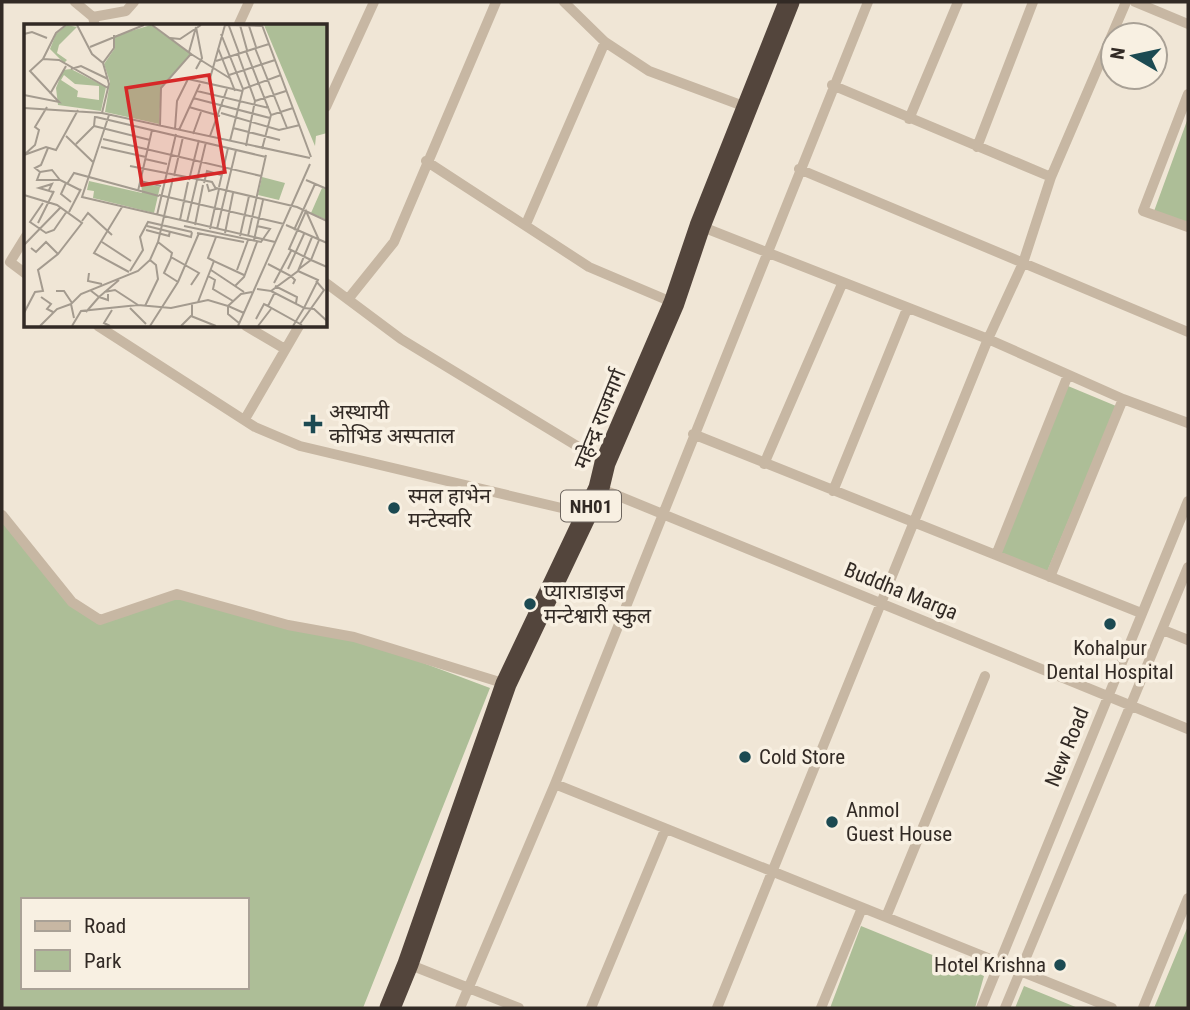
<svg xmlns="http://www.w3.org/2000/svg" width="1190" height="1010" viewBox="0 0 1190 1010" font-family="'Roboto Condensed','Noto Sans Devanagari',sans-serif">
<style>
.green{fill:#adbe97;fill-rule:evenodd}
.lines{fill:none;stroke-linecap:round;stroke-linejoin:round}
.street{stroke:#c7b7a3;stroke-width:10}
.highway{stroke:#53453c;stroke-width:21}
.poi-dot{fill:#1c4a52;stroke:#f8f0e2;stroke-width:2.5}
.labels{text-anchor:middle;stroke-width:7;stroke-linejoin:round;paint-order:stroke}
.shield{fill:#f8f0e2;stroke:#6d655e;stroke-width:2}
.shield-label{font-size:19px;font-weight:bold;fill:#322a25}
.poi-label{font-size:21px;fill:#322a25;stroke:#f8f0e2;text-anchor:start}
.street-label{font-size:21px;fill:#322a25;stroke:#f8f0e2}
.inset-road{fill:none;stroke:#a49b8f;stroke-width:2}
.view{fill:#d62828;fill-opacity:0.15;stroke:#d62828;stroke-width:3.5}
.inset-edge{fill:none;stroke:#322a25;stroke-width:3.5}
</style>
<rect width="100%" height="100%" fill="#f0e6d6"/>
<path class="green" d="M1188,118V227L1153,214Z
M1068,386L1116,406L1047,572L999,554Z
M2,515L72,602L100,620L177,594L354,637L490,688L363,1008H2ZM23,900H247V987H23Z
M861,926L984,976L975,1008H830Z
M1188,926V1008H1154Z
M1024,986L1078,1008H1015Z"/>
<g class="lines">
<path class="street" d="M75,2L93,17L95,26
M564,2L605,42L649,71L746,107
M1135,2L1188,24
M93,17L126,11L134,2
M238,26L249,2
M832,85L1051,177
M1188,94L1143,211L1188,227
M326,107L374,2
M909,119L958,2
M977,147L1033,2
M426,161L589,267L674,303
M799,169L1188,332
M526,224L605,42
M700,226L988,339L1123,399L1188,423
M26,236L10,262L26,274
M326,283L401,339L605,463
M349,298L394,242L496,2
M98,326L255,427L300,446L587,514
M246,326L285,349
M245,419L299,326
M693,434L1141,613
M764,464L842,284
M599,488L1188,729
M833,491L907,309
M2,515L72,602L100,620L177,594L288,625L354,637L506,684
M996,555L1068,375
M1050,577L1123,399
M1163,630L1188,640
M555,784L1112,1008
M886,917L985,676
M408,964L519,1008
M460,1008L555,784L868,2
M591,1008L665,830
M717,1008L988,339L1023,263L1051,177L1126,2
M821,1008L862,908
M981,1008L1188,501
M1005,1008L1188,567
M1143,1008L1188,898"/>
<path class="highway" d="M390,1008L408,964L506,684L599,488L605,463L674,303L700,226L789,2"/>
</g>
<g class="poi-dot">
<path d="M309.5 413.5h7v7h7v7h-7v7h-7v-7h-7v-7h7z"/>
<circle cx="394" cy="508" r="7"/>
<circle cx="530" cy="604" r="7"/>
<circle cx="1110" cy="624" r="7"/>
<circle cx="745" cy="757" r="7"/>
<circle cx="832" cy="822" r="7"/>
<circle cx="1060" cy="965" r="7"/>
</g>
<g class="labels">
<rect class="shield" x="561" y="490.5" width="60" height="31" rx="5"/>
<g class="shield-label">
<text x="591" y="513">NH01</text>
</g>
<g class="poi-label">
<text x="329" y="419">अस्थायी<tspan x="329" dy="24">कोभिड अस्पताल</tspan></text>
<text x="408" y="503">स्मल हाभेन<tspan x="408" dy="24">मन्टेस्वरि</tspan></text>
<text x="544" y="599">प्याराडाइज<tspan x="544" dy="24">मन्टेश्वारी स्कुल</tspan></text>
<text x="1110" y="655" text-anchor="middle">Kohalpur<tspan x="1110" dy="24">Dental Hospital</tspan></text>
<text x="759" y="764">Cold Store</text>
<text x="846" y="817">Anmol<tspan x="846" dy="24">Guest House</tspan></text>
<text x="1046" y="972" text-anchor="end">Hotel Krishna</text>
</g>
<g class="street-label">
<text transform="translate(600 419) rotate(-68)" y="7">महेन्द्र राजमार्ग</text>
<text transform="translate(901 591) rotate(22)" y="7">Buddha Marga</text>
<text transform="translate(1067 747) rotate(-68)" y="7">New Road</text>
</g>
</g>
<g transform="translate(24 24)">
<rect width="303" height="303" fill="#f0e6d6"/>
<path d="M43,1L53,3L35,21L33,29L43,36L40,39L26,25L32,10ZM127,1L167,30L137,64L135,100L81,88L86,58L80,40L91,24L90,12ZM240,1H303V109L292,112L291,122ZM47,45L82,63L77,87L34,81L32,64L39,46ZM40,51L51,60L75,62V76L53,73L54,67L37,56ZM238,153L261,159L255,176L234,171ZM65,157L118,169L117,158L136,163L130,189L69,174L70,167L63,166ZM298,164L303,166V196L287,189Z" fill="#adbe97" fill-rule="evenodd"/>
<path class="inset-road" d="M53,1L68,30L79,39M128,1L167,30L137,64L136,101M201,1L238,2M216,1L223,26M238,1L287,133M205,2L215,29M225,2L232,23M0,10L8,8L23,14M197,10L219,65M146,14L156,15L177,1M66,23L120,1M194,24L211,67M231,24L263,104M222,27L247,91M165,28L172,3M167,30L207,55M214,30L231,77L222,122M19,35L32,9L42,1M192,37L245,20M47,45L57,42L84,55M172,45L178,34L172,3M205,51L251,36M185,58L201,1M173,67L245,84M26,70L42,42M0,71L35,78L6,47L19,35L35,36L84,64M169,74L246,94M231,77L262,67M165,83L196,92M0,84L78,89L286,134M78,89L85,60L79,39L90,24V11M197,89L255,106L276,101M85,91L58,173L251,218M71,92L70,102L126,116M72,93L242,133M209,104L256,116M151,105L153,77L164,55L218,67M155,106L176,60M169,110L177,88M42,112L70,139M186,112L203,65M79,115L237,152M206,117L219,65L257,51M52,120L70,102M77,123L122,133M24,124L17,141L11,144L16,148L13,156H36M238,125L247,91L269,84M1,130L11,121L15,106L11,103L23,83M0,131L22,123L32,126L54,86M121,135L143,140M106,142L188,158L192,165L185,167L183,160M16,148L28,146L36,156L56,166M150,152L159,113M165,156L175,116M282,156L303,165M116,157L137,162M42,159L37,170L47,178M180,159L183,147L197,151M43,160L50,149L135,172M195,163L204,124M192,164L273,183L303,197M25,166L28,160L15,164L29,168M114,167L128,106M0,171L33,181L58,199L34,230L14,246L19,267L11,268L0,289M135,171L260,200M19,179L6,198L22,209L30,206L43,187M98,183L70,229L105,248M282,187L295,216L287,236L265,225ZM45,188L57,165M133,191L152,110M156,196L164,158M58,197L64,189L88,211M163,198L182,118M14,199L30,167M171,201L179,161M262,201L303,219M123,202L167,213L168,208M160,202L237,218L246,205L233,202M186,205L195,165M193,205L212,126M122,206L145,212L146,207M270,206L291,160M173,209L220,218M201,209L209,169M216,212L225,172M224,212L242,131M230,216L239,176M78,218L107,237M134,218L148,229L147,233L175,249L167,261M0,221L37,183M7,224L12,228L22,218L34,230M147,234L140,249L154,258M190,237L184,234L192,213M244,240L267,252L271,256L269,260M264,245L280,210M275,245L287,236L303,243M187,246L220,268M213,246L224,216M106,247L119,226L116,213L124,198L168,208M65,249L64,257L78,260M184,252L191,256L189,265L209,277M250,259L267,227M211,262L220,253L233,218M251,262L273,273L272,279M233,265L247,267L274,247L288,213M66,266L75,273L95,256M32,267H40L48,279M247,267L280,284L294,256L274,247M80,268L91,266L114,281M251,268L244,282L278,301M17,273L27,280L23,285L29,288M174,278L190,237L220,251M121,282L134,255L132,241L126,236M106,284L122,300M62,288L75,273L84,276V270M220,289L204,282L217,270L228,268M167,292L192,302M50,294L47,280L57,270L114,247L126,236L134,218L149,154M232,295L240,280L244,282M276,300L300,266L292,257M16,302L33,285L47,280M48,302L57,287L114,281L147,284L184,276L204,282V290L215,299M86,302L80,299L88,286M126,302L154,258L175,209M157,302L168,291V280M214,302L286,140M234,302L247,285M269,302L280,284L290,285L303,297"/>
<path class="view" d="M185,51L201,148L118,161L102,64Z"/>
<rect width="303" height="303" class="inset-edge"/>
</g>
<rect width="1190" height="1010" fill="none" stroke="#322a25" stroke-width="7"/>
<rect x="21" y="898" width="228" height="91" fill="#f8f0e2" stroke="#a9a196" stroke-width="2"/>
<rect x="35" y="921" width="35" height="10" fill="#c7b7a3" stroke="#a9a196" stroke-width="2"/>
<text x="84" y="933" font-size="21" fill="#322a25">Road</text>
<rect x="35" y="950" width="35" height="21" fill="#adbe97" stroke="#a9a196" stroke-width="2"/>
<text x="84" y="968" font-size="21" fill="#322a25">Park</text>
<g transform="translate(1134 56) rotate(279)"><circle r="33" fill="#f8f0e2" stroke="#a9a196" stroke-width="2"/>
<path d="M0-5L12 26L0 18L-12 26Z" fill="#1c4a52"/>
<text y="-10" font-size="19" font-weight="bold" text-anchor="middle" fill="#322a25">N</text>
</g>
</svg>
